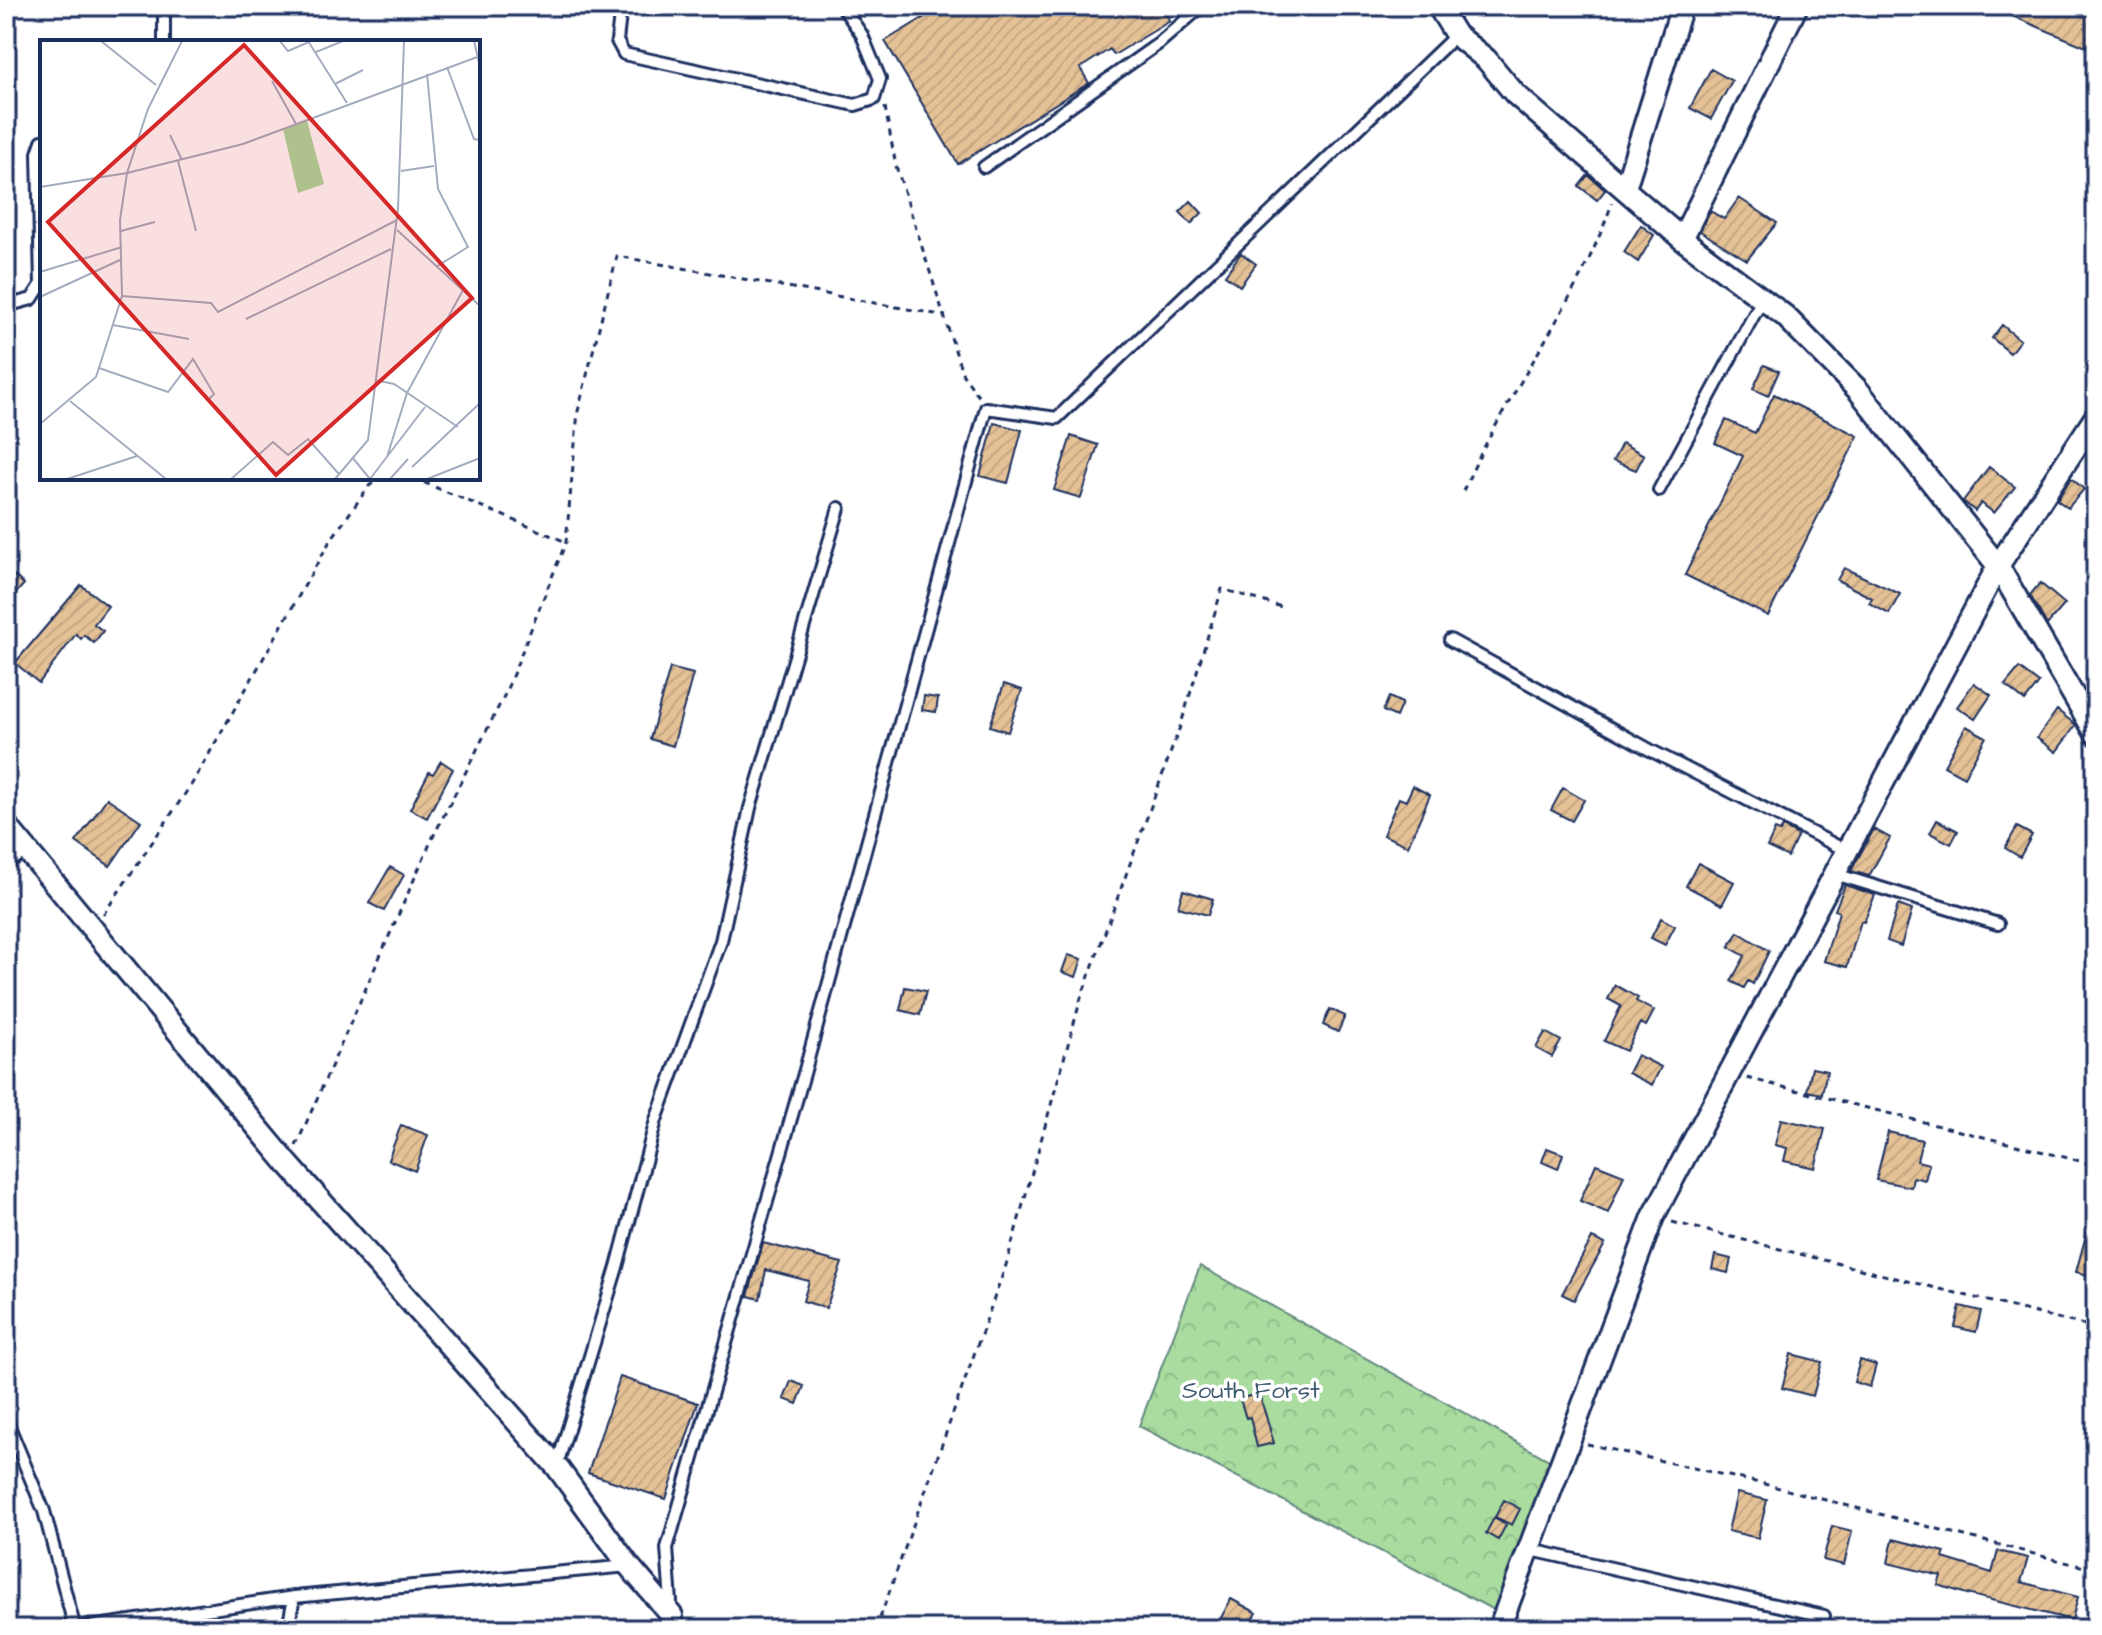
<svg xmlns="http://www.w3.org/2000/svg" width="2102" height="1635" viewBox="0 0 2102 1635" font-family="'Architects Daughter',sans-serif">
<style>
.park{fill:url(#park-crowns);stroke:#62867e;stroke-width:2}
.building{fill:url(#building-hatch);stroke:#1b2f5e;stroke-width:2}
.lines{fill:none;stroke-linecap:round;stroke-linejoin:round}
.lane-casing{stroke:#1b2f5e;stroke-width:16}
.street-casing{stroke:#1b2f5e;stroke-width:26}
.path{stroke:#1b2f5e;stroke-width:3;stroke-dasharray:6 6;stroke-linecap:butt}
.lane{stroke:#fff;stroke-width:10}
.street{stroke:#fff;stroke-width:20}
.labels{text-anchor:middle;stroke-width:7;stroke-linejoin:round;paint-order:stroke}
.park-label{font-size:24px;fill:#3e5a6e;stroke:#fff}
.inset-road{fill:none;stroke:#a4acbf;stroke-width:2}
.view{fill:#d62828;fill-opacity:0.15;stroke:#d62828;stroke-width:4}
.inset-edge{fill:none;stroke:#1b2f5e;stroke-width:4}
</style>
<defs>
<pattern id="park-crowns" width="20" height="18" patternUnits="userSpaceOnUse" patternTransform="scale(2)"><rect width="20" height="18" fill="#a9dc9e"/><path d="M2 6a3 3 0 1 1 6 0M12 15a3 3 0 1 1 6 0" fill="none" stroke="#91bd8a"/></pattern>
<pattern id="building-hatch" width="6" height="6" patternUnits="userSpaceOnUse" patternTransform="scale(2)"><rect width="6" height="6" fill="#e5c296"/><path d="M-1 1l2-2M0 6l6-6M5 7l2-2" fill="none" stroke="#c4a784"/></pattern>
</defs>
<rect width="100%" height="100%" fill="#fff"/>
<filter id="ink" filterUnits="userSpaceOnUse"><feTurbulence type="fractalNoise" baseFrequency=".0125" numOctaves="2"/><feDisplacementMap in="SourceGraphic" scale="16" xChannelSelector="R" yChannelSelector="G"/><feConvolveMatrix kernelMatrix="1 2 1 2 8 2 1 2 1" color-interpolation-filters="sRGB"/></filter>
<g filter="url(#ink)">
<path class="park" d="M1200,1266L1556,1464L1494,1610L1139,1426Z"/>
<path class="building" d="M943,6H1161L1170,21L1114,55L1110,49L1080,68L1089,83L958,164L885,41Z
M1988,6H2096V51Z
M1711,69L1732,81L1711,119L1690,108Z
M1588,175L1605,190L1597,200L1579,186Z
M1739,198L1777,223L1747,260L1700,231L1710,211L1724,219Z
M1191,201L1202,213L1191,224L1180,212Z
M1641,225L1654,235L1638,262L1624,252Z
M1241,253L1256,264L1240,286L1225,275Z
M2002,325L2020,340L2010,353L1992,338Z
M1764,365L1779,371L1768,396L1753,389Z
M1774,394L1858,436L1768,616L1685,575L1743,456L1715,443L1726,420L1755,433Z
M994,423L1022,430L1008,483L980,476Z
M1071,436L1098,445L1081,498L1054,490Z
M1622,443L1644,455L1636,470L1613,461Z
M1989,467L2015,487L1994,513L1981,503L1975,511L1963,501Z
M2071,478L2084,489L2068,508L2057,500Z
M1844,568L1900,594L1889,614L1869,603L1872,598L1837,580Z
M6,569L24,584L6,605Z
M2040,583L2065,604L2047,625L2030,595Z
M81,585L108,606L94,624L103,631L94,643L84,635L81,639L76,634L39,683L15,663Z
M670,668L693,674L673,746L650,739Z
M2019,668L2039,683L2025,701L2005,685Z
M1974,683L1991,695L1975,719L1957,707Z
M1004,684L1022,690L1008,732L990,726Z
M924,696L938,698L936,712L922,710Z
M1389,697L1402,703L1396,717L1383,711Z
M2057,710L2076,725L2056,752L2037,738Z
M1966,726L1986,737L1964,777L1944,766Z
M441,761L453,769L427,818L410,809L429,772L433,774Z
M1413,786L1430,795L1408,846L1383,835L1399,798L1406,801Z
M1563,788L1584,800L1572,821L1551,810Z
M107,798L141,821L110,866L76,842Z
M1937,820L1958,831L1951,844L1930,833Z
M1783,827L1798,835L1788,857L1767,847L1775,830L1780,832Z
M2017,827L2032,835L2020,857L2005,848Z
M1874,829L1890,838L1869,876L1851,871Z
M1698,863L1734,882L1722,905L1686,886Z
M390,867L404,875L384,911L369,903Z
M1845,885L1875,895L1864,922L1861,921L1847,967L1824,961L1839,912L1835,910Z
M1183,890L1213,899L1208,915L1178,907Z
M1898,905L1912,910L1901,946L1887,941Z
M1661,918L1675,926L1665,945L1651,938Z
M1738,932L1769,951L1753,984L1748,981L1744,988L1731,981L1745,956L1729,947Z
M1068,955L1082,959L1076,977L1062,972Z
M1615,985L1638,998L1636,1001L1654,1011L1646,1026L1640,1023L1626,1051L1604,1041L1621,1006L1608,999Z
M905,987L926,991L920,1015L900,1010Z
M1330,1009L1345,1016L1338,1032L1323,1025Z
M1545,1032L1561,1041L1552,1057L1536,1048Z
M1637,1055L1661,1067L1652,1085L1628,1073Z
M1812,1068L1827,1071L1822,1094L1807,1091Z
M1781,1119L1825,1129L1815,1168L1784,1161L1787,1148L1775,1145Z
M401,1125L428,1135L415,1171L388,1160Z
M1888,1132L1922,1140L1917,1161L1929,1164L1925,1180L1913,1177L1911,1187L1876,1180Z
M1547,1148L1563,1154L1558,1169L1542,1162Z
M1596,1164L1624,1175L1608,1213L1580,1201Z
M2091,1217H2096V1277L2076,1272Z
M1592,1238L1605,1244L1574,1300L1562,1294Z
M763,1243L842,1263L826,1308L803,1301L809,1281L766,1270L760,1299L748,1296Z
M1715,1255L1731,1259L1728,1273L1712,1269Z
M1960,1306L1981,1311L1976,1332L1955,1327Z
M1791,1354L1822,1362L1813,1396L1782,1388Z
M1860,1360L1876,1365L1870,1387L1854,1382Z
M620,1377L698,1403L666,1499L588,1473Z
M791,1381L804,1386L797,1404L784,1399Z
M1259,1393L1274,1443L1257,1447L1250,1417L1246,1418L1240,1399Z
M1737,1493L1767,1500L1758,1538L1728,1531Z
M1504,1500L1520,1509L1512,1525L1495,1517Z
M1494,1518L1506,1525L1498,1540L1486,1533Z
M1832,1526L1852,1531L1844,1565L1823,1560Z
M1893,1539L1945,1552L1943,1558L1992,1573L1998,1551L2028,1558L2021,1582L2078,1597L2072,1620L1967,1594L1938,1585L1941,1576L1888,1563Z
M1231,1599L1257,1613L1248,1629H1215Z"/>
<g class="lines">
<defs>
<path id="lane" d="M164,6V42
M621,6L617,41L624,54L855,105L874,99L880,79L862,35L842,6
M984,167L1158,44L1202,6
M6,306L32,299L41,285L38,153L42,141
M1659,490L1762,300
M1450,640L1650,750L1845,850
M6,864L28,850
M1835,874L1998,924
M6,1419L44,1511L75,1629
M557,1465L617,1267L656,1120L721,941L750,808L839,508
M1527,1549L1824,1616
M76,1629L294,1597L629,1566
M288,1629L294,1597
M683,1629L672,1616L667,1548L805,1070L986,408L1057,418L1456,35"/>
<path id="street" d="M1438,6L1456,35L1486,59L1515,94L1682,239L1785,316L1858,390L1998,566L2096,734
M1625,188L1682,6
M1682,239L1797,6
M6,825L288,1164L557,1467L629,1566L672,1616
M1499,1629L1653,1217L1998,566L2096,416"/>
</defs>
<use href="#lane" class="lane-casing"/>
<use href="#street" class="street-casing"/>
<path class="path" d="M885,107L896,166L963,375L980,398
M413,478L564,541
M1463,491C1506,393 1578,303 1612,203
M103,915L193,782L330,541L369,486L380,478
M1747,1078L2096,1165
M296,1146L432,839L505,694L566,542L578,411L617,256L946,316
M1672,1222L2096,1328
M1587,1444L1764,1484L2096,1570
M876,1629L1006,1265L1081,998L1181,724L1222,589L1285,608"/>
<use href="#lane" class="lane"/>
<use href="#street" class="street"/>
</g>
</g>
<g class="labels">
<g class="park-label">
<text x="1251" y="1398">South Forst</text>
</g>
</g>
<g transform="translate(40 40)">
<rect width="440" height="440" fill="#fff"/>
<path d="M267,81L284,144L258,153L243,89Z" fill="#a9dc9e"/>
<path class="inset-road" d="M61,1L116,45M240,1L248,11L269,2M268,1L307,63M434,1L440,27M276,12L303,1M407,27L434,99L440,100M387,34L398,149L428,207L396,227M232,41L256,84M295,44L323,30M130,95L142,120M138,121L156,191M361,131L394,126M0,147L87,133L203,104L440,16M357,190L440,266M81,191L115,182M0,232L82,207M82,256L171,263L178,272L357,180M0,257L82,219M206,279L351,209M73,285L149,299M59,328L128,352L153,319L174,354L168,360M335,340L354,344L418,387M30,361L126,439M0,384L56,337L82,256L80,180L87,133L108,69L142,1M312,417L330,439M347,417L367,353L423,250M372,427L440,363M27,439L97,416M191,439L233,402L248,415L268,399L299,434M295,439L328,400L358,169L364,1M330,439L385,367M350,439L368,419M387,439L440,418"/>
<path class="view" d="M204,5L432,258L236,435L8,182Z"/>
<rect width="440" height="440" class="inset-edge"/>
</g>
<rect width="2102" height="1635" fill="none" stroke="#fff" stroke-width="32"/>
<rect x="16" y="16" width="2070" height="1603" fill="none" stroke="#1b2f5e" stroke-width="3" filter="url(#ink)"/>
</svg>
